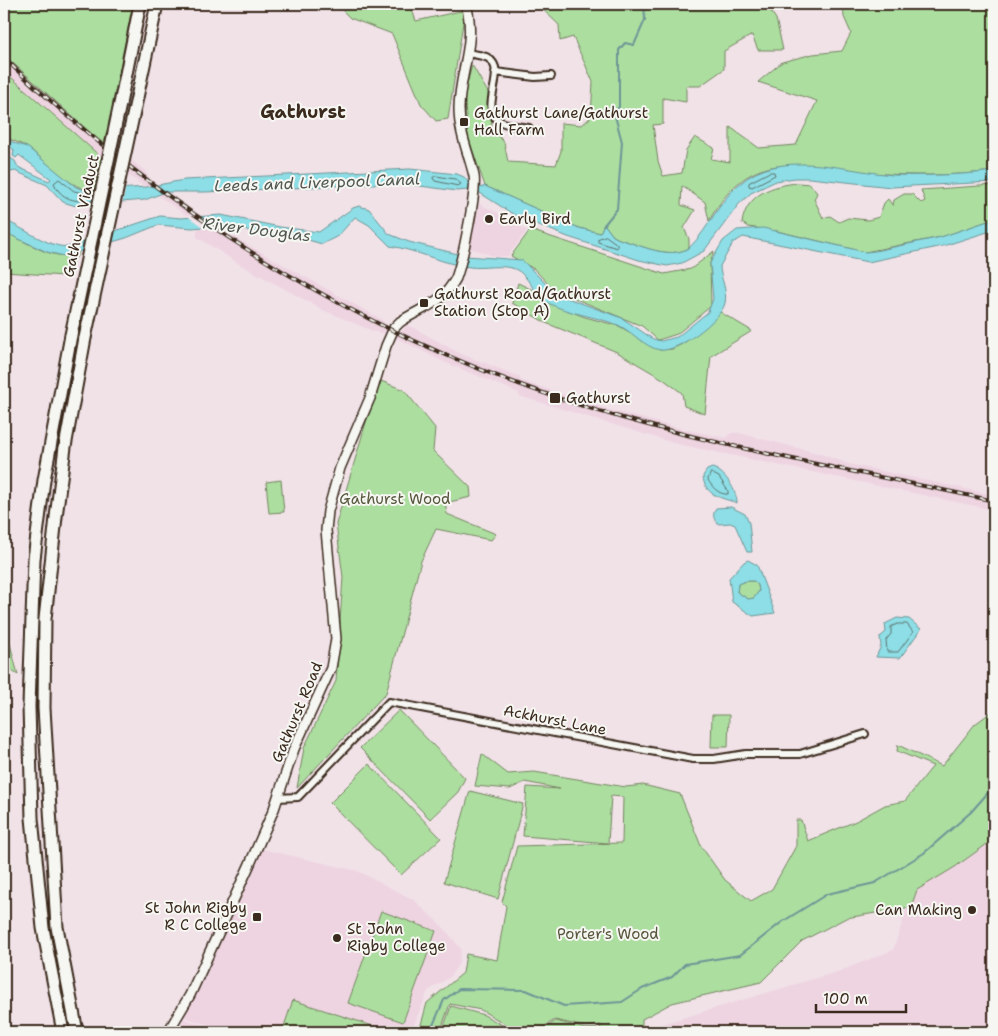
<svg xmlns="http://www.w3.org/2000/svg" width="998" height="1036" viewBox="0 0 998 1036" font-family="'Shantell Sans',sans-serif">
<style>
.built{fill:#eed4e1}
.green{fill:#acdea0;stroke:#74845f}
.water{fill:#8ddee6;stroke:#6c9696;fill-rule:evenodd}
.pier{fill:#f1e2e8}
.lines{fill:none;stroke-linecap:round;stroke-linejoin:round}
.shore{stroke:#5c726e;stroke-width:1}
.stream{stroke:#6c9696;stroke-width:2}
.street-casing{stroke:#3b2a1e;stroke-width:10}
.secondary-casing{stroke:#3b2a1e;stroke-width:12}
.highway-casing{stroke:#3b2a1e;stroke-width:15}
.street{stroke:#f6f6f2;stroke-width:6}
.secondary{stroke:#f6f6f2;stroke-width:9}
.highway{stroke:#f6f6f2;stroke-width:11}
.rail-casing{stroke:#3b2a1e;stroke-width:4}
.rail{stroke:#f6f6f2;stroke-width:2;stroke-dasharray:5.5;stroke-linecap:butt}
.highway-bridge-casing{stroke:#3b2a1e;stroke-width:15;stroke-linecap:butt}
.highway-bridge{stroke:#f6f6f2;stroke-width:11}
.poi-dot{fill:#3b2a1e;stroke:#f6f6f2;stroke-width:2}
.labels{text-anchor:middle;stroke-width:4;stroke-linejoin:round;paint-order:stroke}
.poi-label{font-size:15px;fill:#3b2a1e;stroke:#f6f6f2;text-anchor:start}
.street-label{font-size:15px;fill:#3b2a1e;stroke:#f6f6f2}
.park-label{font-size:15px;fill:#57573e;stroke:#f6f6f2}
.water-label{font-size:16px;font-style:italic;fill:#505750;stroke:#f6f6f2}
.quarter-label{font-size:18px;font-weight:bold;fill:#3b2a1e;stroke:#f6f6f2}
</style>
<rect width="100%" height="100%" fill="#f1e2e8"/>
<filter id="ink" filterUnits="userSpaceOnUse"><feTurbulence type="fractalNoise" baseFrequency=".02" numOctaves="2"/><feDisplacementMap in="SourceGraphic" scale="10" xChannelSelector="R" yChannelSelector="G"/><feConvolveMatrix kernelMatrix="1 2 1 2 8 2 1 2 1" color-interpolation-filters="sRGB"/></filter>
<g filter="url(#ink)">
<path class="built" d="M4,44L68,109L145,171L152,183L212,225L381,319L385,324L394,329L402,332L406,326L412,327L461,354L521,377L520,380L610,410L683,429L726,438L731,433H739L821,454L849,464L994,495V510L677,444L519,396V393L444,362L388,334L375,332L325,311L239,264L197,237V230L202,226L100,156L4,71Z
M477,203L509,218L527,231L508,256L497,257L469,248Z
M994,832V1032H635L840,971L893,950L914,888Z
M262,849L358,871L414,900L443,927L461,949L459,963L450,977L428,991L411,1032H231L184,1017Z
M184,1019L225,1032H175Z"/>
<path class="green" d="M4,4H133L104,145L4,55Z
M336,4H410L416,21L465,10L448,119L436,121L421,104L392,34L350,18Z
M537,4H766L776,19L783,50H758L752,35L724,51V69L700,86H686V102L663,98V124L653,125L658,161L663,176L682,173L686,150L695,137L714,148L711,159L730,162V127L759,148L796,145L817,101L758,82L782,62L813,54L842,51L851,33L844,17L843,4H994V171C952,176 911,176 869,173C799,168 752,143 709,221L705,202L682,186L681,205L695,210L684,228L689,239V248C669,260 640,245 619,239L613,236L604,224L600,233L579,228L485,186L468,137L464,96L472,65L490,96L492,129L504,142L508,162L556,165L561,151V123L582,125L591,117L593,82L573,37L560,41L559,25Z
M4,71L101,157L94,190C72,192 46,160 28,148C21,143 12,141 4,136Z
M798,183L810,184L817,193L814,199L823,218L830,216L839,222L848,218L868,220L879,217L884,203L888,199L893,206L894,200L904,194H912L921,203L925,201L921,190L994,185V219L941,237L865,252L777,231L748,227L742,223C746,194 773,185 798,183Z
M530,230L664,274L691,269L714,251L710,263L711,306L677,334L658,340L642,326L554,290L534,269L511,256Z
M4,232C27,241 53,263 79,253L64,276L4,272Z
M518,283L535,291L549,303L585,317L619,326L660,350L672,349L684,343L720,312L752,331L711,356L705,414L684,406L682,393L663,379L617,352L546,323L512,303Z
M381,381L404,390L435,428L433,451L470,487L471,497L445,503L447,514L496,534L491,540L436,529L421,561L386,693L297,788L304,748L336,681L343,577L336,524L367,419Z
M281,480L284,512L269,513L266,482Z
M746,581H754L758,585L759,591L754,598L748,599L737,592L738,584Z
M4,619V620L18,675L4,666Z
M399,710L465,778L458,792L430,819L360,748Z
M994,710V839L955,867L917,890L911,907L846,918L802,941L761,982L672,1003L642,1019V1032H599L601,1025L586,1027L555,1020L538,1030L514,1029L481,1010L450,1004L440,1032H419L427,1003L463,973L466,954L497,960L506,906L502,902L517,846L622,843L623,797L611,796L608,843L523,836L527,787L560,789L525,782L510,789L475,786L482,754L508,774L534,772L626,787L643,785L680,794L701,846L725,880L751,901L772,889L796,846V820H801L808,841L856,821L885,805L905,801L933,766L897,751L898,745L942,766L975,724Z
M712,715H729L728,747H711Z
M369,764L441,838L401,875L330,803Z
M470,791L523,804L498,899L444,882Z
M381,911L436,931L403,1022L348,1003Z
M293,1000L391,1032H282Z
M451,1006L484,1015L513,1031L535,1032H442Z
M556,1021L586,1029L597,1028L595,1032H539Z"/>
<path class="water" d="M4,136L14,143L27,147L76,187L88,191L147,187L184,180L410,169L457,174L464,177L471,185L480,188L485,186L579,228L600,233L604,224L613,236L619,239C640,245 669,260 689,248C711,227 720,196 747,178C790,150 848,172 895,175C929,176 961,175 994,171V182L891,187L810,178H795L776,181L751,193L739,204L704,251L682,263L667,266L639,260L568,237L516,216L480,193L468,190L457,191L398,183L205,192H165L145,200L76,206L63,202L47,185L15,171L11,172L4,169V154L15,161L18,167L49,181L51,179L19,155L16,158L13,156L14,150L4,141Z
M359,206L369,209L389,234L409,242L466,256L522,260L556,294L622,318L653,339L661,341L677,337L708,312L713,299L710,263L723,241L737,230L763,228L865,252L875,251L941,237L994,219V230L943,246L868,262L743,237L733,243L720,266C720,278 728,290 725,303C722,319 677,353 660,350C644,347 633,332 618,325C595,316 568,314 546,302C533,294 529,275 515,269C501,264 484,269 470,267C442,264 417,250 390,246L369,225L355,217L338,236L322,244L305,239L215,226L192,228L158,225L126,238L64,256L47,252L4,232V220C24,228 46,246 67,247L160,216L181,218L221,215L280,227L319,232L353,208Z
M712,468C725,471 737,491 737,503C723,498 704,496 703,476L707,470Z
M731,507L745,514L749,523L752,552H747L735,525L730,523L719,524C713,520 712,514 716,508Z
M748,560L757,565L775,613L753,616L732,602L729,578L744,562ZM746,581H754L758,585L759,591L754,598L748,599L737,592L738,584Z
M897,618L909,619L921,629L900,658L876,657L881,646L880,637L886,632L885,624Z"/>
<path class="pier" d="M126,186L122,206L90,209L94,188Z
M197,214L216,228H204L186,215Z"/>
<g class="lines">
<path class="shore" d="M770,172H774L775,175L752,187L749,186V183Z
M436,176L455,179L461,184L458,186L435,181L433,178Z
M92,201C76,202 61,200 54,183L59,179L74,191L94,195
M606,236L617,244V248L598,242V239Z
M711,473L719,477L728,491V494C719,495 712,487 708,480Z
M898,624H907L913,632L898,652H887L886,640L891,634V627Z"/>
<path class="stream" d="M604,225L617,209L622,142L614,112L619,107V50L625,43L634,45L645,20L644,4
M430,1032L444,1000L459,989L526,990L564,1006L622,1002L642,989L672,977L685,964L740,955L782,922L827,894L875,883L924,853L971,812L994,786"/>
<defs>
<path id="street" d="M469,53C475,55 483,55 488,58C509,71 479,106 498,120C506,126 519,126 529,128
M495,72L535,77L551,76
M277,798L298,797L389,702L693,759H714L746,754H800L865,734"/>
<path id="secondary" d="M168,1032L190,995L249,866L274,809L294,749L331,668L336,639L326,530L328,511L340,468L370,398L386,346L394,328L400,322C414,312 433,306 445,294C449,289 453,284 456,278C462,262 477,191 474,176C469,154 459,133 459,109C459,72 477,43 466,4"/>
<path id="highway" d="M120,104L140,4
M135,107L157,4
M63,1032L43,928L32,818L29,706L34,559L44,480L71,335
M77,1032L57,927L44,708L45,619L56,517L65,447L85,338"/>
</defs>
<use href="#street" class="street-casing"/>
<use href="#secondary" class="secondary-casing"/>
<use href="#highway" class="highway-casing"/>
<use href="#street" class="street"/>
<use href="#secondary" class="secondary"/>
<use href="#highway" class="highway"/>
<defs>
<path id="rail" d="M4,58C182,228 388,352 626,419C747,453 872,474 994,501"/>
</defs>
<use href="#rail" class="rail-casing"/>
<use href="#rail" class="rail"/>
<defs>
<path id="highway-bridge" d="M71,335L120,104
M85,338L135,107"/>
</defs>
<use href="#highway-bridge" class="highway-bridge-casing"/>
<use href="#highway-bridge" class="highway-bridge"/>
</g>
</g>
<g class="poi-dot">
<rect x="459" y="117" width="10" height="10" rx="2.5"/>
<circle cx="489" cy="219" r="5"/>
<rect x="419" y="298" width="10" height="10" rx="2.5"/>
<rect x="549" y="392" width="12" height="12" rx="2.5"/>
<circle cx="972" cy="910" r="5"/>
<rect x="252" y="912" width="10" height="10" rx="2.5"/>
<circle cx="337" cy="938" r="5"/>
</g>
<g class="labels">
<g class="poi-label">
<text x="474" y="118">Gathurst Lane/Gathurst<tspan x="474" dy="17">Hall Farm</tspan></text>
<text x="499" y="224">Early Bird</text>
<text x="434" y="299">Gathurst Road/Gathurst<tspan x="434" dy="17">Station (Stop A)</tspan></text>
<text x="566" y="403">Gathurst</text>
<text x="247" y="913" text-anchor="end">St John Rigby<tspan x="247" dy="17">R C College</tspan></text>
<text x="962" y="915" text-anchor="end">Can Making</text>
<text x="347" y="934">St John<tspan x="347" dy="17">Rigby College</tspan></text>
</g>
<g class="street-label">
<text transform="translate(81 216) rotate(-78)" y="5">Gathurst Viaduct</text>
<text transform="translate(297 712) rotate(-67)" y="5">Gathurst Road</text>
<text transform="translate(555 720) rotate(11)" y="5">Ackhurst Lane</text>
</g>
<g class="park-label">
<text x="395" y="504">Gathurst Wood</text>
<text x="608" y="939">Porter's Wood</text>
</g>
<g class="water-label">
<text transform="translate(317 182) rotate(-2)" y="6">Leeds and Liverpool Canal</text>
<text transform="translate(257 229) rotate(7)" y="6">River Douglas</text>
</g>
<g class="quarter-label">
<text x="303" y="118">Gathurst</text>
</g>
</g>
<rect width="998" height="1036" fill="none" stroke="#f6f6f2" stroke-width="20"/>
<rect x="10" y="10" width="978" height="1016" fill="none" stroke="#3b2a1e" stroke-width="2" filter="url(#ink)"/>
<path d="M816 1004v8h90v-8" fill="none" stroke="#3b2a1e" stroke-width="2.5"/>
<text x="823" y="1004" font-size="15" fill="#3b2a1e" stroke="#f6f6f2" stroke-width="4" paint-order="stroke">100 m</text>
</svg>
